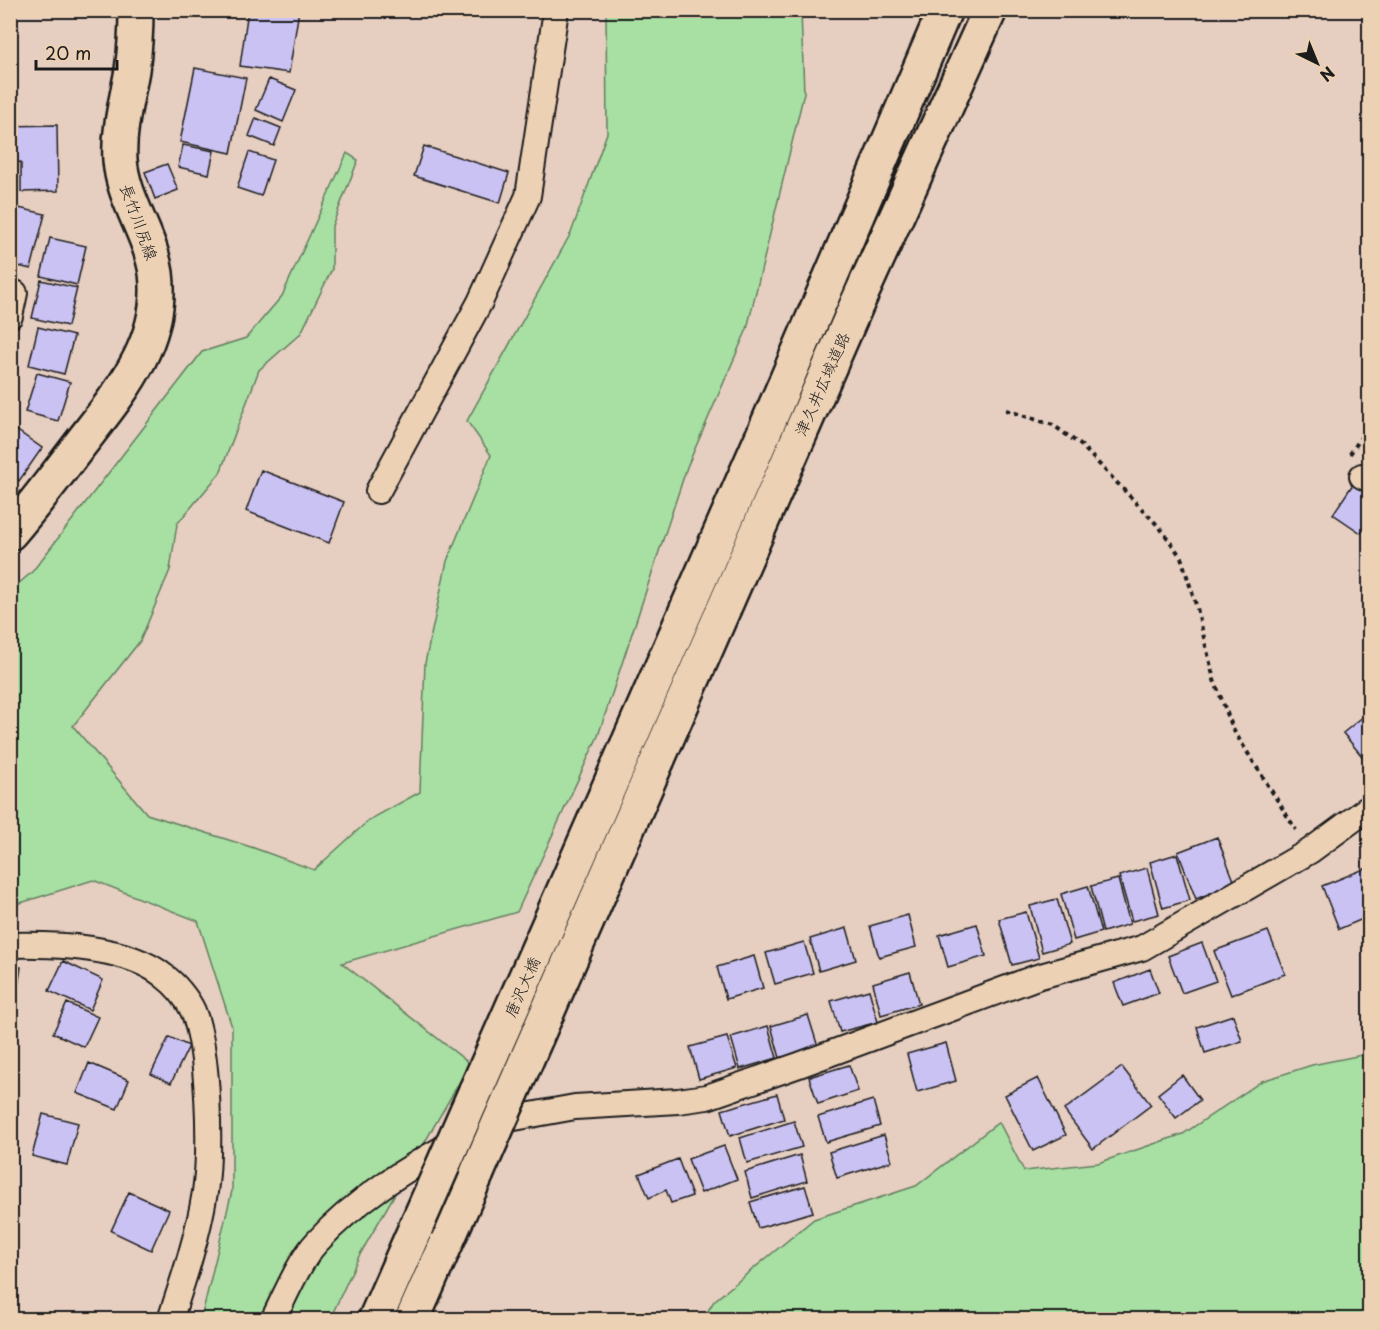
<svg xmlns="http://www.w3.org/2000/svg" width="1380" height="1330" viewBox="0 0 1380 1330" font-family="'Playpen Sans','Klee One',sans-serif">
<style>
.green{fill:#a8dfa2;stroke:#627e5f;stroke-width:1.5}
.building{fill:#cbc2f4;stroke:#1c1c1c;stroke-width:1.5}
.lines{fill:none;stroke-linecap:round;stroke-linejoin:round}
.street-casing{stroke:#1c1c1c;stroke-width:28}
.secondary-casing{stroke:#1c1c1c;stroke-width:38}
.path{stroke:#1c1c1c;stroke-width:4;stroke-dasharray:4.5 4.5;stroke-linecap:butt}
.street{stroke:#edd1b4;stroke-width:24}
.secondary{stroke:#edd1b4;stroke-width:33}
.secondary-bridge-casing{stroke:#1c1c1c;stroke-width:38;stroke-linecap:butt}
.secondary-bridge{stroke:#edd1b4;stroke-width:33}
.labels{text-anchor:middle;stroke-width:6;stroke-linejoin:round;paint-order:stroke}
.street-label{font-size:16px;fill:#1c1c1c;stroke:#edd1b4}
</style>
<rect width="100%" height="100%" fill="#e6cec1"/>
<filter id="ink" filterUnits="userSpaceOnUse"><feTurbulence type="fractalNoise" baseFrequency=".0167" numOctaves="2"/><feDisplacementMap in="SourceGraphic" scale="12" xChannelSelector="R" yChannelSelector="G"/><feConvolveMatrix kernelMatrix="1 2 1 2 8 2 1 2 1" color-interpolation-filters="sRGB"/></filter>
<g filter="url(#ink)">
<path class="green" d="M606,11H801L804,93L747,329L687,467L598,736L517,912L342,963L470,1064L359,1256L330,1319H201L232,1191V1027L198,921L93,880L11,906L10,591L32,572L202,352L246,338L282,296L347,153L358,160L332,226V269L301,333L259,370L220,473L177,524L170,570L140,641L73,726L147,814L254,848L314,870L369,820L420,792L425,663L447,561L491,455L467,421L571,233L607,133Z
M1367,1054L1370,1057L1369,1319H703L714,1301L814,1219L916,1186L999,1122L1024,1171L1098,1163L1183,1134L1262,1081L1312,1065Z"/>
<path class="building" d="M248,10H299L289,73L240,66Z
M195,68L246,78L231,153L180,142Z
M269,79L296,90L283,122L256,110Z
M256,118L281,128L274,146L249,136Z
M57,125L58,191L21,192V162L10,163V126Z
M183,145L214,151L209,174L178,167Z
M424,146L509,173L500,203L414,176Z
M249,152L273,160L261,196L237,188Z
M167,164L178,190L155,199L145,172Z
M10,206L45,214L31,269L10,264Z
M50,238L86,246L77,285L41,276Z
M41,280L77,288L68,326L32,318Z
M38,327L74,336L64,374L29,365Z
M37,373L70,382L58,421L25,412Z
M12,427L42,448L19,481L10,474Z
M261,470L344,502L329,543L246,511Z
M1355,481L1370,490V521L1361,533L1333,514Z
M1370,711V766L1343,733Z
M1217,837L1235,883L1196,899L1178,852Z
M1177,854L1190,900L1163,908L1150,862Z
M1369,867L1370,916L1339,929L1322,886Z
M1147,868L1159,914L1132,921L1119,876Z
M1118,879L1130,924L1103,932L1091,886Z
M1088,886L1101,932L1074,940L1061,894Z
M1057,899L1070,944L1042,952L1030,906Z
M1026,912L1039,958L1012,965L999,919Z
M908,915L916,947L879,957L870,926Z
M977,924L986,956L948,967L939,935Z
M847,928L856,960L819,971L810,939Z
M1268,931L1285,974L1231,995L1214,951Z
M804,942L813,973L775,984L766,953Z
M1202,943L1216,981L1182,993L1168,956Z
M754,956L763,988L726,999L717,967Z
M63,961L103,980L90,1010L49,991Z
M10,965L21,967L13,1020H10Z
M1150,969L1159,993L1123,1006L1114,983Z
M910,972L919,1004L881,1015L873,983Z
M869,990L878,1022L840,1032L831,1001Z
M67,1003L98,1017L84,1047L53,1033Z
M808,1015L818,1047L780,1058L771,1026Z
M1233,1015L1242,1041L1205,1053L1197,1027Z
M768,1026L777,1058L740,1069L731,1037Z
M169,1037L189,1046L171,1083L151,1074Z
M727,1037L737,1068L699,1079L690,1047Z
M946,1043L956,1081L917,1092L907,1054Z
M89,1063L129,1080L117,1109L77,1093Z
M849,1065L858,1091L818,1104L809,1077Z
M1122,1067L1151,1105L1093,1149L1064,1110Z
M1182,1075L1200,1100L1176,1118L1158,1094Z
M1038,1078L1066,1135L1033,1151L1005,1095Z
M777,1094L784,1119L730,1136L722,1110Z
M873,1100L880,1126L826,1142L818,1117Z
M43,1114L78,1123L67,1165L32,1156Z
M794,1121L802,1147L747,1163L740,1138Z
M884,1135L892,1161L837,1178L829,1152Z
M724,1146L737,1179L701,1193L688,1159Z
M800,1155L807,1181L752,1198L745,1172Z
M678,1159L692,1196L671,1203L666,1190L649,1198L639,1174Z
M805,1186L813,1212L758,1228L750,1202Z
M129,1192L169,1210L151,1250L111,1231Z"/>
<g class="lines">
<defs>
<path id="street" d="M10,292L15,293L10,316
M1362,476L1370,480
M378,491L480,302L528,196L556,10
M10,945C56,944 127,946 164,976C175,984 187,998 193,1011C209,1050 211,1150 205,1192C198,1236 184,1278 170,1320
M489,1126L509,1119L575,1107L678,1101L707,1097L799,1065L1037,977L1142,948L1310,851L1370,807
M273,1320C284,1298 300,1260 316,1243C355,1200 407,1168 458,1140"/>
<path id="secondary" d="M10,533C34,505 56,476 78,447C118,395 165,343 156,273C150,233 123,200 120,160C118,130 127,99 132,70C135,50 136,30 136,10
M627,746L766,428L945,10
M658,759L856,306L990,10
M375,1320L416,1227
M412,1320L477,1173"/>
</defs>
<use href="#street" class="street-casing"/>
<use href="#secondary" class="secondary-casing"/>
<path class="path" d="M1006,410L1053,425L1082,446L1161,529L1181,557L1197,608L1214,680L1234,731L1296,830
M1350,454L1370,424"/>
<use href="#street" class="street"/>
<use href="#secondary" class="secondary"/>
<defs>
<path id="secondary-bridge" d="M477,1173L658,759
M416,1227L627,746"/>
</defs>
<use href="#secondary-bridge" class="secondary-bridge-casing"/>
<use href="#secondary-bridge" class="secondary-bridge"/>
</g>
</g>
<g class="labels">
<g class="street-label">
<text transform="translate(139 222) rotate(70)" y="6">長竹川尻線</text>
<text transform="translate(822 384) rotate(-66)" y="6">津久井広域道路</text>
<text transform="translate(522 987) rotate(-66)" y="6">唐沢大橋</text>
</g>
</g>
<rect width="1380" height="1330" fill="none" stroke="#edd1b4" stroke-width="36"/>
<rect x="18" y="18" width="1344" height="1294" fill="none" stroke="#1c1c1c" stroke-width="2" filter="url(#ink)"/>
<g transform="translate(1317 63) rotate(137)" stroke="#edd1b4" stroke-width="4.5" paint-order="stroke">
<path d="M0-4.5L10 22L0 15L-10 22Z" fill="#1c1c1c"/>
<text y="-9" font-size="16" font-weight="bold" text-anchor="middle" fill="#1c1c1c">N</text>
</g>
<path d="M36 60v9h81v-9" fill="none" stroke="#1c1c1c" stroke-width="3"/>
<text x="45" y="60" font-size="18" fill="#1c1c1c" stroke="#edd1b4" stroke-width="4.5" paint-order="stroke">20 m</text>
</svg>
